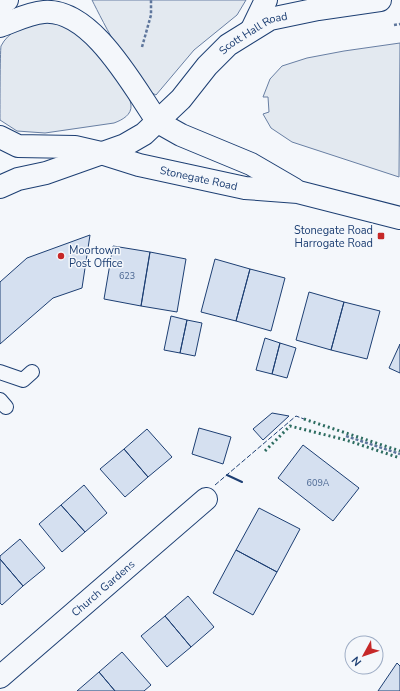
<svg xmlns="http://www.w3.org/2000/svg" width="400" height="691" viewBox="0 0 400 691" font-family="'Nunito Sans',sans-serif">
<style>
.green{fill:#e3e9f0;stroke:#687fa3}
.building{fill:#d5e0f0;stroke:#1d3f73}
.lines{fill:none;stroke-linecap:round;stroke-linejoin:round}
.service-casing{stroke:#1d3f73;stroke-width:16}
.minor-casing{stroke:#1d3f73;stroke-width:24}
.tertiary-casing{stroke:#1d3f73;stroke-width:24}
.secondary-casing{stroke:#1d3f73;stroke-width:24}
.trunk-casing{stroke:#1d3f73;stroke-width:24}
.path{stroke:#5e769c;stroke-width:2.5;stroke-dasharray:3 2;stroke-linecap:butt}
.service{stroke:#f4f7fb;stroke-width:14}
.minor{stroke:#f4f7fb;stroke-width:22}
.tertiary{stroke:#f4f7fb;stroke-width:22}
.secondary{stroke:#f4f7fb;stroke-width:22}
.trunk{stroke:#f4f7fb;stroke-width:22}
.hedge{stroke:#2c6c60;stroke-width:3;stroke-dasharray:2 3;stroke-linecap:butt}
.fence{stroke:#1d3f73;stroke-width:1;stroke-dasharray:5 2;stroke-linecap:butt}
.wall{stroke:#1d3f73;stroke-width:2}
.poi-dot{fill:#c62828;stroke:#f4f7fb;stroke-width:1.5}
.labels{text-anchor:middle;stroke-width:3;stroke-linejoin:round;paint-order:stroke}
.number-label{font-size:9px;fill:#4b6792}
.street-label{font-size:11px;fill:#1d3f73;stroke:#f4f7fb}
.poi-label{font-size:11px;fill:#1d3f73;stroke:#f4f7fb;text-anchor:end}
</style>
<rect width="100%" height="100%" fill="#f4f7fb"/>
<path class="green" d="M92,0H246L237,15L194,50L156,95C136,88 102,20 92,0Z
M38,21C46,22 66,22 71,26C85,37 130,89 131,105C132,115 122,120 114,123L45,133L17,131L0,120C0,108 0,53 1,46C8,32 24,25 38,21Z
M400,43L399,177L292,142L271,128L263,114L269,112L268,97H263L270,79L282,66L307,58L344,51Z"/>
<path class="building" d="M90,235L82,288L53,298L0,344V282L27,258Z
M113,246L150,252L141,306L104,299Z
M150,252L186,259L177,312L141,306Z
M215,259L250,269L236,321L201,312Z
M250,269L285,278L271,331L236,321Z
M309,292L344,302L331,350L296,340Z
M344,302L380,311L367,359L331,350Z
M171,316L187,320L180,353L164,350Z
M187,320L202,323L195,356L180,353Z
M265,338L280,343L272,374L256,370Z
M280,343L296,348L287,378L272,374Z
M400,344V373L389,368Z
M272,413L289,416L263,440L253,429Z
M199,428L231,437L223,464L192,454Z
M147,429L172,457L148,477L124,449Z
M303,445L359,488L333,521L278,478Z
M124,449L148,477L125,497L100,469Z
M84,485L107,513L85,532L61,505Z
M61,505L85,532L62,552L39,524Z
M259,508L300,529L277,572L236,550Z
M20,539L45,568L23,586L0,559V556Z
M236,550L277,572L253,615L213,593Z
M0,559L23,586L2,605L0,603Z
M188,596L214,627L191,647L165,616Z
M165,616L191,647L167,667L141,636Z
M122,652L151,685L144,691H115L99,672Z
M397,663L400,666V691H378Z
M99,672L115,691H77Z"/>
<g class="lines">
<defs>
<path id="service" d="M0,372L23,380L32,372
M0,400L6,407"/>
<g id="minor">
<path id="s1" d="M0,677L206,499"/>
</g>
<path id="tertiary" d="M252,29L266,0"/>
<g id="secondary">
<path d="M158,122L181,135L251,164L294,189"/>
<path id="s2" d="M101,153L139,165L245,188L298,192L400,218"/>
</g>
<g id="trunk">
<path d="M0,5L7,0"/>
<path d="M0,26C14,21 29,13 44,12C92,8 134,88 158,122"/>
<path d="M0,137L18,146L75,147L101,153"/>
<path id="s3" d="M0,187L18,179L46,173L125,145L144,134L181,99L207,66L228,45L270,19L318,9L380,0"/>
</g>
</defs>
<use href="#service" class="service-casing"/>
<use href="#minor" class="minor-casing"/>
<use href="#tertiary" class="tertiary-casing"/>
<use href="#secondary" class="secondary-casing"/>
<use href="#trunk" class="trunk-casing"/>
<path class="path" d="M394,25L400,24
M142,47L151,15V0
M346,436L400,454"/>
<use href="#service" class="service"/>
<use href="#minor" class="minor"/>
<use href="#tertiary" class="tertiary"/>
<use href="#secondary" class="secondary"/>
<use href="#trunk" class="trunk"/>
<path class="hedge" d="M304,419L400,451
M265,451L290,426L346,440L400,458"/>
<path class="fence" d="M215,485L296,416L304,419"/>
<path class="wall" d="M227,475L242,482"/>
</g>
<g class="poi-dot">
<rect x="377" y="232" width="8" height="8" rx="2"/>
<circle cx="61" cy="256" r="4"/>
</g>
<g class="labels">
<g class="number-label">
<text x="127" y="279">623</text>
<text x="318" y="486">609A</text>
</g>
<g class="street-label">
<text dy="4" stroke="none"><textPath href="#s3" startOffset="305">Scott Hall Road</textPath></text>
<text dy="4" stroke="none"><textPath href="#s2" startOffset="101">Stonegate Road</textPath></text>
<text dy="4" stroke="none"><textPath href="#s1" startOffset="136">Church Gardens</textPath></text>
</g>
<g class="poi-label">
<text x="373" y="234">Stonegate Road<tspan x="373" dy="13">Harrogate Road</tspan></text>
<text x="69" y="254" text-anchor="start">Moortown<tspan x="69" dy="13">Post Office</tspan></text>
</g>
</g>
<g transform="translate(364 655) rotate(230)"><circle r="19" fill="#f4f7fb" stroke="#9eadc5"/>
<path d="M0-3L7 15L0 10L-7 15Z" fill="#c62828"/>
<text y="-6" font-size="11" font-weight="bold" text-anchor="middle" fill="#1d3f73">N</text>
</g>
</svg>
